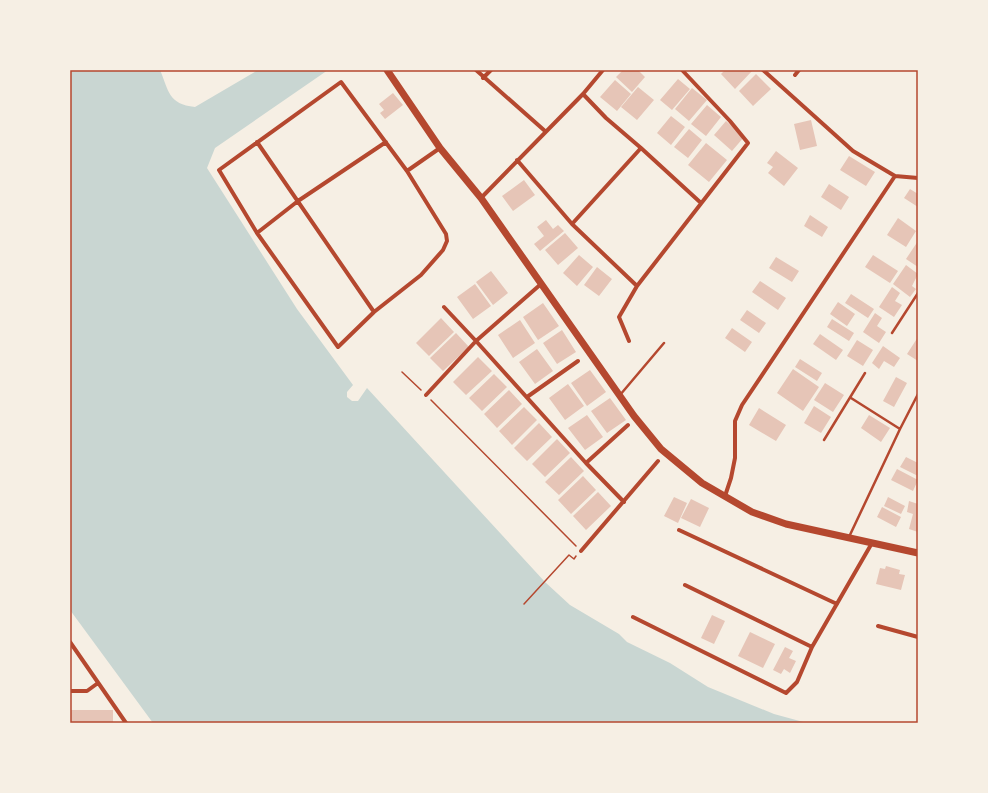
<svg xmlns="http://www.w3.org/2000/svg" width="988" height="793" viewBox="0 0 988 793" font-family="Overpass,sans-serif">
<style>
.water{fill:#c9d6d2}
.building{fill:#e6c5b7}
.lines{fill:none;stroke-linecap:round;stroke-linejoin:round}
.path{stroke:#b5482f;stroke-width:1.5}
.service{stroke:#b5482f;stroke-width:2.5}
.minor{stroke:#b5482f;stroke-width:4}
.secondary{stroke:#b5482f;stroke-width:7}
.neatline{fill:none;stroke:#b5482f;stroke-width:1.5}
</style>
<rect width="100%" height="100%" fill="#f6efe4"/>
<path class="water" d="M70,70H160C169,91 168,104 195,107L258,70H328L215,148L207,168L297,309L353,385L347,392V397L352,401H358L367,388L545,582L570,605L619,634L627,642L670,663L708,687L774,714L807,723H153L70,610Z"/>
<path class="building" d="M623,70H638L645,77L632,92L616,77Z
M725,70H752V71L735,89L721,74Z
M756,74L771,89L753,106L739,91Z
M678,79L690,89L672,110L660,100Z
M615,80L631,94L617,111L600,97Z
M638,87L654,100L637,120L621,107Z
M692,88L707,100L689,121L675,109Z
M393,93L403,105L385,119L380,113L384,110L379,104Z
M707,105L721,117L706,136L691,124Z
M671,116L685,127L671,145L657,133Z
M811,120L817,146L800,150L794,124Z
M726,121L744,137L732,151L714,135Z
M689,129L702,140L688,158L674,147Z
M706,143L727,160L709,182L688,165Z
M776,151L798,168L784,186L768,173L773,167L767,163Z
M849,156L875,172L866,186L840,170Z
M524,180L535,195L513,211L502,196Z
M829,184L849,197L841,210L821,197Z
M910,189L918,194V207L904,198Z
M810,215L828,227L822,237L804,226Z
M898,218L916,231L906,247L887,235Z
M546,220L553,229L558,225L564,231L540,251L534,244L544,236L537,227Z
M565,233L578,248L558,265L545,250Z
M918,241V267L906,259Z
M579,255L593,267L577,286L563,273Z
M873,255L898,271L890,283L865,267Z
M776,257L799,271L792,282L769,268Z
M906,265L918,274L912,286L916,289L910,297L893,284Z
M597,267L612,279L599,296L584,285Z
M491,271L508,293L493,305L476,282Z
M760,281L786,298L778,310L752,292Z
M475,284L491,306L473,319L457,297Z
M892,287L900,293L895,301L902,305L894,317L879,307Z
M851,294L874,309L868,318L845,303Z
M838,302L855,314L847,326L830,314Z
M543,303L559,326L538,340L523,317Z
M747,310L766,323L759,333L740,320Z
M875,313L882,318L877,326L886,332L879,343L863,332Z
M441,318L454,332L429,356L416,343Z
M832,319L854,333L849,341L827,327Z
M520,320L535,343L513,358L498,335Z
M732,328L752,342L745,352L725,338Z
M562,330L576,352L557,364L543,343Z
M456,333L469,347L443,371L430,358Z
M820,334L843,350L836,360L813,344Z
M918,337V361L907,354Z
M857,340L873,350L863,366L847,356Z
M883,346L900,358L894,367L884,361L879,369L872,363Z
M537,349L553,371L535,384L519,362Z
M478,357L492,371L466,395L453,382Z
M800,359L822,373L817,381L795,367Z
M793,369L819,387L803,411L777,393Z
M590,370L606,392L587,406L571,383Z
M494,374L507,387L482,411L469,398Z
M896,377L907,383L894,407L883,401Z
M825,383L844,395L833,412L814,400Z
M568,384L584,406L565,420L549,398Z
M509,390L522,404L497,428L484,414Z
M610,398L626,420L607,433L591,411Z
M814,406L831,417L821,433L804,423Z
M524,407L537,420L512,445L499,431Z
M759,408L786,425L776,441L749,425Z
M587,415L603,437L585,450L568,428Z
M869,415L890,428L881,442L861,428Z
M539,423L552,437L527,461L514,448Z
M557,439L570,453L545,477L532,464Z
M571,457L584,471L559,495L545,482Z
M906,457L918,463V476L900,467Z
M897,469L918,480L913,491L891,480Z
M583,476L596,490L571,514L558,500Z
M598,492L611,506L586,530L573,516Z
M674,497L687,503L678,523L664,516Z
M888,497L905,506L901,514L884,506Z
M691,499L709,508L700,527L681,518Z
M909,501L918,504V532L909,529L913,514L907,512Z
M882,507L901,517L896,527L877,517Z
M886,566L900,570L899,574L905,575L901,590L876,584L880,568L885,569Z
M712,615L725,621L714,644L701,638Z
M750,632L775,644L763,668L738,656Z
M785,647L793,651L789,658L796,661L790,673L784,669L781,674L773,670Z
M70,710H113V723H70Z"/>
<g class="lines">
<path class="path" d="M402,372L421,390
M431,400L576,546
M524,604L569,555L574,559L576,556"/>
<path class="service" d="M892,333L918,293
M620,395L664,343
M851,398L900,429
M824,440L865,373
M849,537L900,429L918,394"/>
<path class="minor" d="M476,70L545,131
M763,70L853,151L895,176L918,178
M795,75L799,70
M483,78L491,70
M341,82L407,171L446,234L447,241L443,250L421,275L374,312L338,347L257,233L219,170Z
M257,142L374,312
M641,148L701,203
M517,160L572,224L637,286
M407,171L440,148
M481,198L583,94L603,70
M572,224L641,148L606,118L583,94
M257,233L298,201L386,142
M541,284L476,341L586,463L624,502
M629,341L619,317L637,286L748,143L730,121L682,70
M426,395L476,341L444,307
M527,397L578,361
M586,463L628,425
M725,496L731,478L735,458V421L742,405L895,176
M679,530L837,604
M581,551L658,461
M685,585L812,647
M633,617L786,693L797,682L812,647L872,543
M878,626L918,637
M70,642L126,723
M70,691H87L98,683"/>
<path class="secondary" d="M387,70L440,148L481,198L634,416L661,449L702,483L752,512L786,524L918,553"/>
</g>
<rect width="988" height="793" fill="none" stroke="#f6efe4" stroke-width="142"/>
<rect x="71" y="71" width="846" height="651" class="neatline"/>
</svg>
